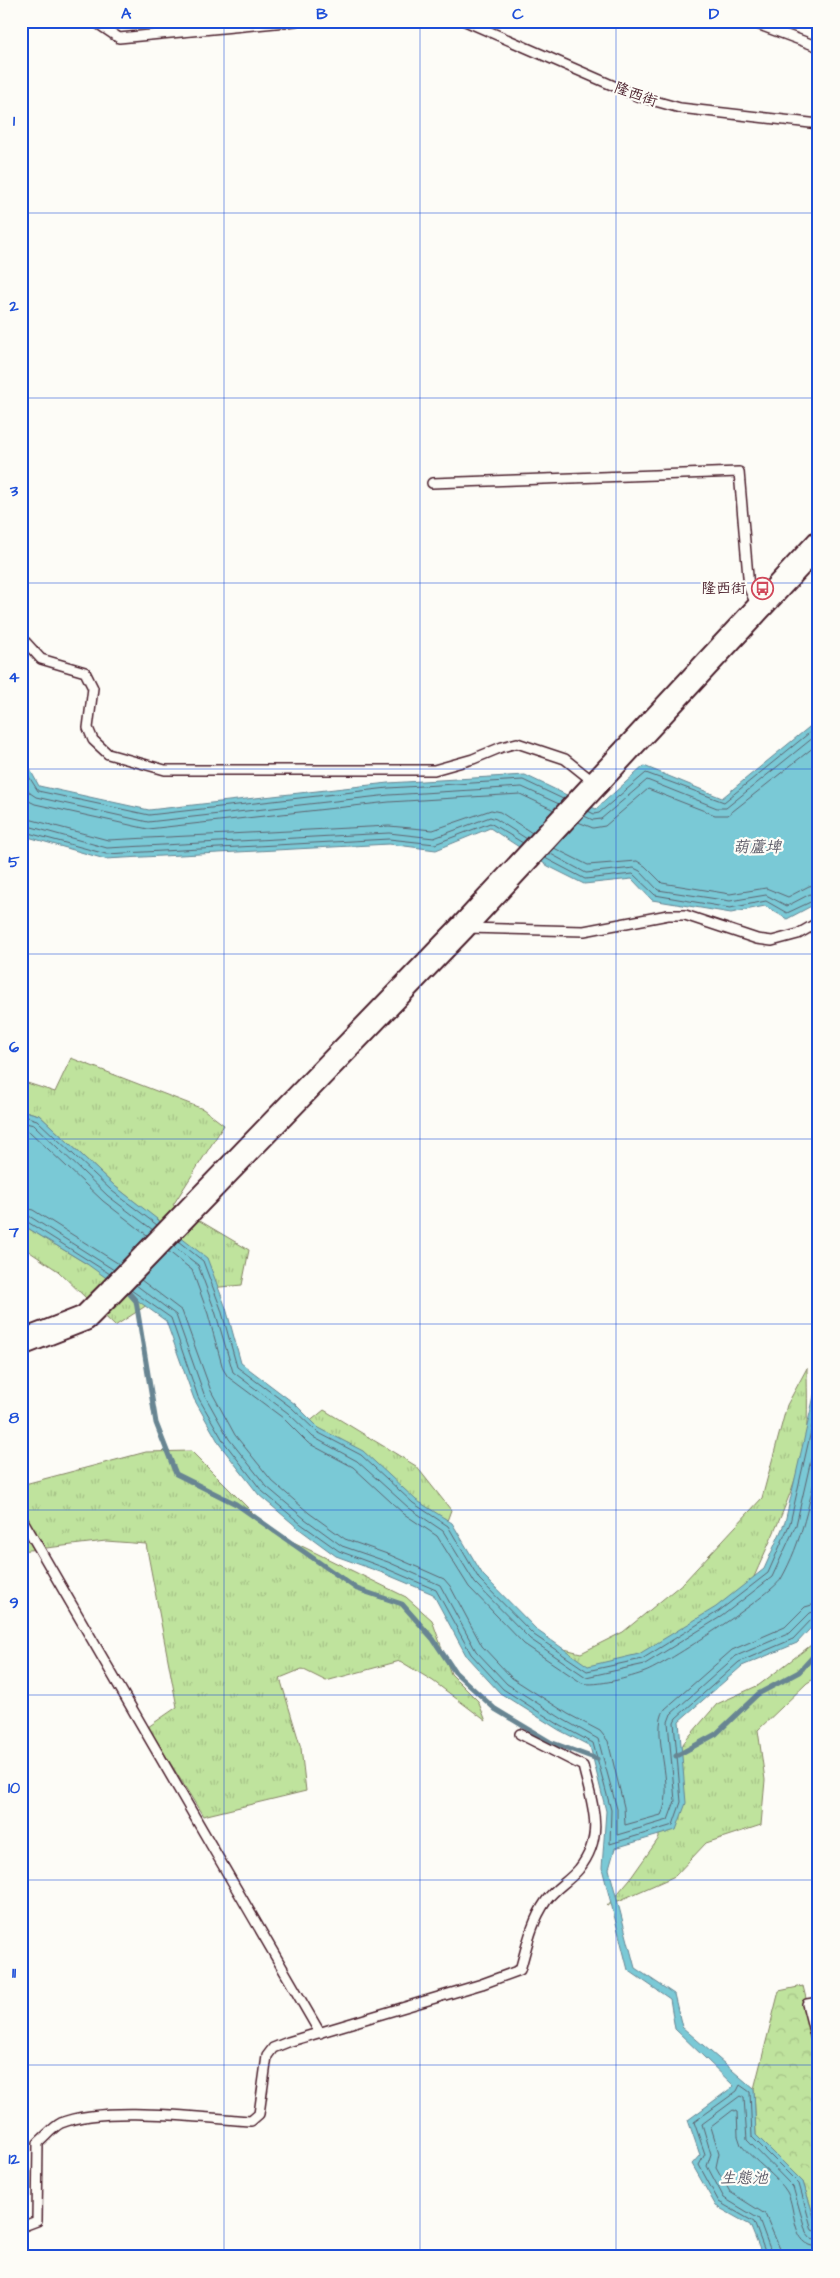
<svg xmlns="http://www.w3.org/2000/svg" width="840" height="2278" viewBox="0 0 840 2278" font-family="'Architects Daughter','LXGW WenKai TC',sans-serif">
<style>
.grass{fill:url(#grass-tufts);stroke:#848164}
.forest{fill:url(#forest-crowns);stroke:#848164}
.water{fill:#7ac9d6;stroke:#678592}
.lines{fill:none;stroke-linecap:round;stroke-linejoin:round}
.shore{stroke:#5d636f;stroke-width:1}
.stream{stroke:#678592;stroke-width:5}
.service-casing{stroke:#4a1f2b;stroke-width:12}
.tertiary-casing{stroke:#4a1f2b;stroke-width:28}
.service{stroke:#fdfcf7;stroke-width:9}
.tertiary{stroke:#fdfcf7;stroke-width:24}
.grid{fill:none;stroke:#1d4ed8;stroke-width:1;stroke-opacity:0.55}
.labels{text-anchor:middle;stroke-width:4.5;stroke-linejoin:round;paint-order:stroke}
.street-label{font-size:15px;fill:#4a1f2b;stroke:#fdfcf7}
.poi-label{font-size:15px;fill:#4a1f2b;stroke:#fdfcf7;text-anchor:end}
.water-label{font-size:16px;font-style:italic;fill:#5b5a67;stroke:#fdfcf7}
.neatline{fill:none;stroke:#1d4ed8;stroke-width:2}
.grid-label{font-size:16px;text-anchor:middle;font-weight:bold;fill:#1d4ed8}
</style>
<defs>
<pattern id="grass-tufts" width="24" height="20" patternUnits="userSpaceOnUse" patternTransform="scale(1.25)"><rect width="24" height="20" fill="#bfe39d"/><path d="M3 7l-1-3M5 7V3M7 7l1-3M15 17l-1-3M17 17v-4M19 17l1-3" fill="none" stroke="#a6c287"/></pattern>
<pattern id="forest-crowns" width="20" height="18" patternUnits="userSpaceOnUse" patternTransform="scale(1.25)"><rect width="20" height="18" fill="#bfe39d"/><path d="M2 6a3 3 0 1 1 6 0M12 15a3 3 0 1 1 6 0" fill="none" stroke="#a6c287"/></pattern>
</defs>
<rect width="100%" height="100%" fill="#fdfcf7"/>
<filter id="ink" filterUnits="userSpaceOnUse"><feTurbulence type="fractalNoise" baseFrequency=".02" numOctaves="2"/><feDisplacementMap in="SourceGraphic" scale="10" xChannelSelector="R" yChannelSelector="G"/><feConvolveMatrix kernelMatrix="1 2 1 2 8 2 1 2 1" color-interpolation-filters="sRGB"/></filter>
<g filter="url(#ink)">
<path class="grass" d="M71,1058L203,1109L224,1125L173,1205L249,1250L242,1285L167,1292L115,1326L58,1271L21,1246V1224L87,1264L141,1207L116,1187L39,1115L21,1110V1081L55,1092Z
M807,1368C807,1392 809,1427 804,1449C791,1503 763,1553 742,1605L586,1681L543,1644L581,1653L623,1632L684,1582L762,1498L787,1405Z
M324,1410L416,1466L451,1510L443,1532L308,1423Z
M191,1451L271,1531L406,1597L432,1620L451,1674L478,1701L486,1721L433,1681L400,1661L326,1681L302,1669L280,1678L301,1748L306,1791L203,1816L148,1727L177,1707L146,1544L106,1541L21,1551V1485L146,1452Z
M819,1614V1676L807,1683L758,1730L765,1780L761,1825L706,1843L675,1876L607,1906L630,1879L659,1838L658,1777L686,1740L717,1704L759,1685L815,1642Z"/>
<path class="forest" d="M803,1986L819,2051V2233L803,2182L756,2135L754,2089L779,1991Z"/>
<path class="water" d="M819,719V902L787,919L765,906L731,913L652,900L632,879L584,884L548,866L490,828L436,850L389,844L105,859L21,835V753L39,786L149,810L388,783L525,775L596,809L644,766L722,798Z
M21,1110L39,1115L116,1187L207,1258L226,1308L241,1363L295,1404L319,1428L363,1451L416,1500L452,1523L483,1575L538,1631L588,1666L639,1654L716,1607L764,1569L785,1522L819,1374V1619L797,1643L742,1666L679,1721L686,1803L676,1830L615,1848L609,1869L635,1968L674,1994L682,2027L754,2089L756,2135L803,2182L819,2233V2257H763L750,2225L716,2206L692,2164L700,2155L688,2120L734,2086L675,2029L670,1999L628,1970L602,1868L606,1811L590,1746L559,1730L500,1693L467,1657L433,1594L383,1573L336,1556L298,1528L259,1495L220,1445L194,1399L166,1321L87,1264L21,1224Z"/>
<g class="lines">
<path class="shore" d="M21,764L38,791L149,815L388,788L523,780L563,799
M21,777L30,793L36,797L148,822L389,795L522,787L559,804
M21,792L27,800L35,804L148,829L389,802L520,794L554,810
M588,811L594,814L599,813L646,773L724,802L819,725
M584,816L593,820L601,819L647,780L717,808H726L819,733
M21,817L108,840L389,826L433,830L491,810L500,812L532,833
M578,822L593,828L605,826L648,789L715,815H728L819,743
M21,824L107,848L389,833L434,838L490,817L496,819L527,839
M21,831L106,854L389,839L435,844L490,823L523,843
M554,848L588,865L637,861L645,866L662,883L730,894L766,888L788,897L809,886L819,884
M549,853L586,873L634,868L640,871L658,890L730,901L766,895L787,906L812,893L819,892
M545,858L585,879L633,874L655,895L730,908L766,901L787,913L819,898
M21,1115L37,1120L112,1191L157,1225
M21,1122L34,1125L108,1196L153,1230
M21,1130L30,1132L103,1201L147,1235
M21,1207L33,1210L119,1264
M21,1214L29,1216L114,1270
M21,1221H26L110,1274
M178,1241L203,1261L221,1309L237,1367L292,1408L317,1432L361,1455L413,1503L448,1526L479,1579L534,1635L587,1671L642,1659L719,1611L768,1573L790,1523L819,1396
M173,1246L198,1265L215,1311L233,1372L288,1413L313,1437L357,1461L409,1508L443,1531L475,1583L530,1639L586,1677L645,1664L722,1616L772,1577L796,1525L819,1425
M168,1251L192,1270L208,1314L223,1369L228,1377L283,1418L308,1443L353,1467L404,1514L437,1536L469,1587L524,1644L582,1683C595,1687 632,1677 645,1672C665,1665 771,1595 781,1579C802,1542 810,1500 819,1459
M141,1280L182,1311L211,1391L235,1435L272,1481L309,1513L345,1539L390,1555L444,1579L450,1586L482,1646L512,1678L568,1714L600,1731L608,1741L624,1807L625,1825L661,1815C677,1786 649,1732 665,1709L732,1650L785,1627L805,1607L819,1603
M136,1285L176,1315L204,1394L229,1439L267,1487L305,1519L342,1546L388,1562L440,1585L476,1651L507,1684L564,1720L598,1739L617,1809V1835L668,1820L675,1801L668,1722L671,1714L736,1656L790,1633L810,1613L819,1610
M131,1290L171,1318L198,1397L224,1442L262,1491L301,1524L339,1551L385,1568L436,1590L471,1654L503,1689L561,1726L593,1743L611,1810L610,1844L673,1825L681,1802L674,1722L676,1718L739,1662L793,1639L813,1618L819,1616
M767,2257L754,2222L719,2202L699,2165L705,2154L694,2122L737,2091L740,2085L750,2092L752,2137L799,2184L812,2230L819,2233
M773,2257L759,2219L724,2198L707,2166L711,2154L702,2124L740,2096L744,2098L747,2140L793,2187L806,2232L811,2238L819,2240
M781,2257L780,2249L765,2214L730,2192L716,2167L719,2153L711,2127L733,2110L737,2112L738,2136L741,2145C752,2159 779,2178 787,2192C797,2210 790,2246 819,2247"/>
<path class="stream" d="M129,1293L136,1301L156,1423L176,1474L236,1504L357,1589L402,1604L433,1639L455,1672L495,1709L550,1742L597,1759
M676,1756L716,1734L758,1694L799,1672L819,1650"/>
<defs>
<path id="service" d="M94,21L119,38L296,21
M465,21L637,96L680,108L819,124
M749,21L819,47
M432,483L739,472L749,588L757,607
M21,637L41,659L85,672L93,688L88,728L93,740L108,754L165,770H434L473,759L502,747L517,743L565,759L595,783
M467,928L584,931L668,915H685L757,939L772,941L798,934L819,922
M21,1517L320,2033
M819,2002L807,2004L819,2051
M21,2227L37,2221L38,2143C45,2137 53,2127 61,2123C104,2105 203,2118 251,2121L259,2114L267,2056L273,2048L288,2042L482,1984L520,1970C527,1946 531,1923 546,1901C554,1889 569,1881 579,1869C606,1835 592,1804 583,1766L520,1734"/>
<path id="tertiary" d="M21,1343L85,1318L108,1295L462,928L819,543"/>
</defs>
<use href="#service" class="service-casing"/>
<use href="#tertiary" class="tertiary-casing"/>
<use href="#service" class="service"/>
<use href="#tertiary" class="tertiary"/>
</g>
</g>
<path class="grid" d="M224,21V2257M420,21V2257M616,21V2257M21,213H819M21,398H819M21,583H819M21,769H819M21,954H819M21,1139H819M21,1324H819M21,1510H819M21,1695H819M21,1880H819M21,2065H819"/>
<defs>
<symbol id="bus-ring" viewBox="-11 -11 22 22"><circle r="9.5" fill="#fdfcf7" stroke="#d1495b" stroke-width="1.5"/><path d="M-5-6H5V4H4V6H2V4H-2V6H-4V4H-5ZM-3.5-4V0h7V-4ZM-3.5 1.2v1.5H-2V1.2ZM2 1.2v1.5H3.5V1.2Z" fill="#d1495b"/></symbol>
</defs>
<g fill-rule="evenodd">
<use href="#bus-ring" x="750" y="576" width="25" height="25"/>
</g>
<g class="labels">
<g class="street-label">
<text transform="translate(636 94) rotate(20)" y="5">隆西街</text>
</g>
<g class="poi-label">
<text x="746" y="593">隆西街</text>
</g>
<g class="water-label">
<text x="757" y="852">葫蘆埤</text>
<text x="744" y="2183">生態池</text>
</g>
</g>
<rect width="840" height="2278" fill="none" stroke="#fdfcf7" stroke-width="55"/>
<rect x="28" y="28" width="784" height="2222" class="neatline"/>
<g class="grid-label">
<text x="126" y="19">A</text>
<text x="322" y="19">B</text>
<text x="518" y="19">C</text>
<text x="714" y="19">D</text>
<text x="14" y="126">1</text>
<text x="14" y="311">2</text>
<text x="14" y="496">3</text>
<text x="14" y="682">4</text>
<text x="14" y="867">5</text>
<text x="14" y="1052">6</text>
<text x="14" y="1237">7</text>
<text x="14" y="1423">8</text>
<text x="14" y="1608">9</text>
<text x="14" y="1793">10</text>
<text x="14" y="1978">11</text>
<text x="14" y="2164">12</text>
</g>
</svg>
